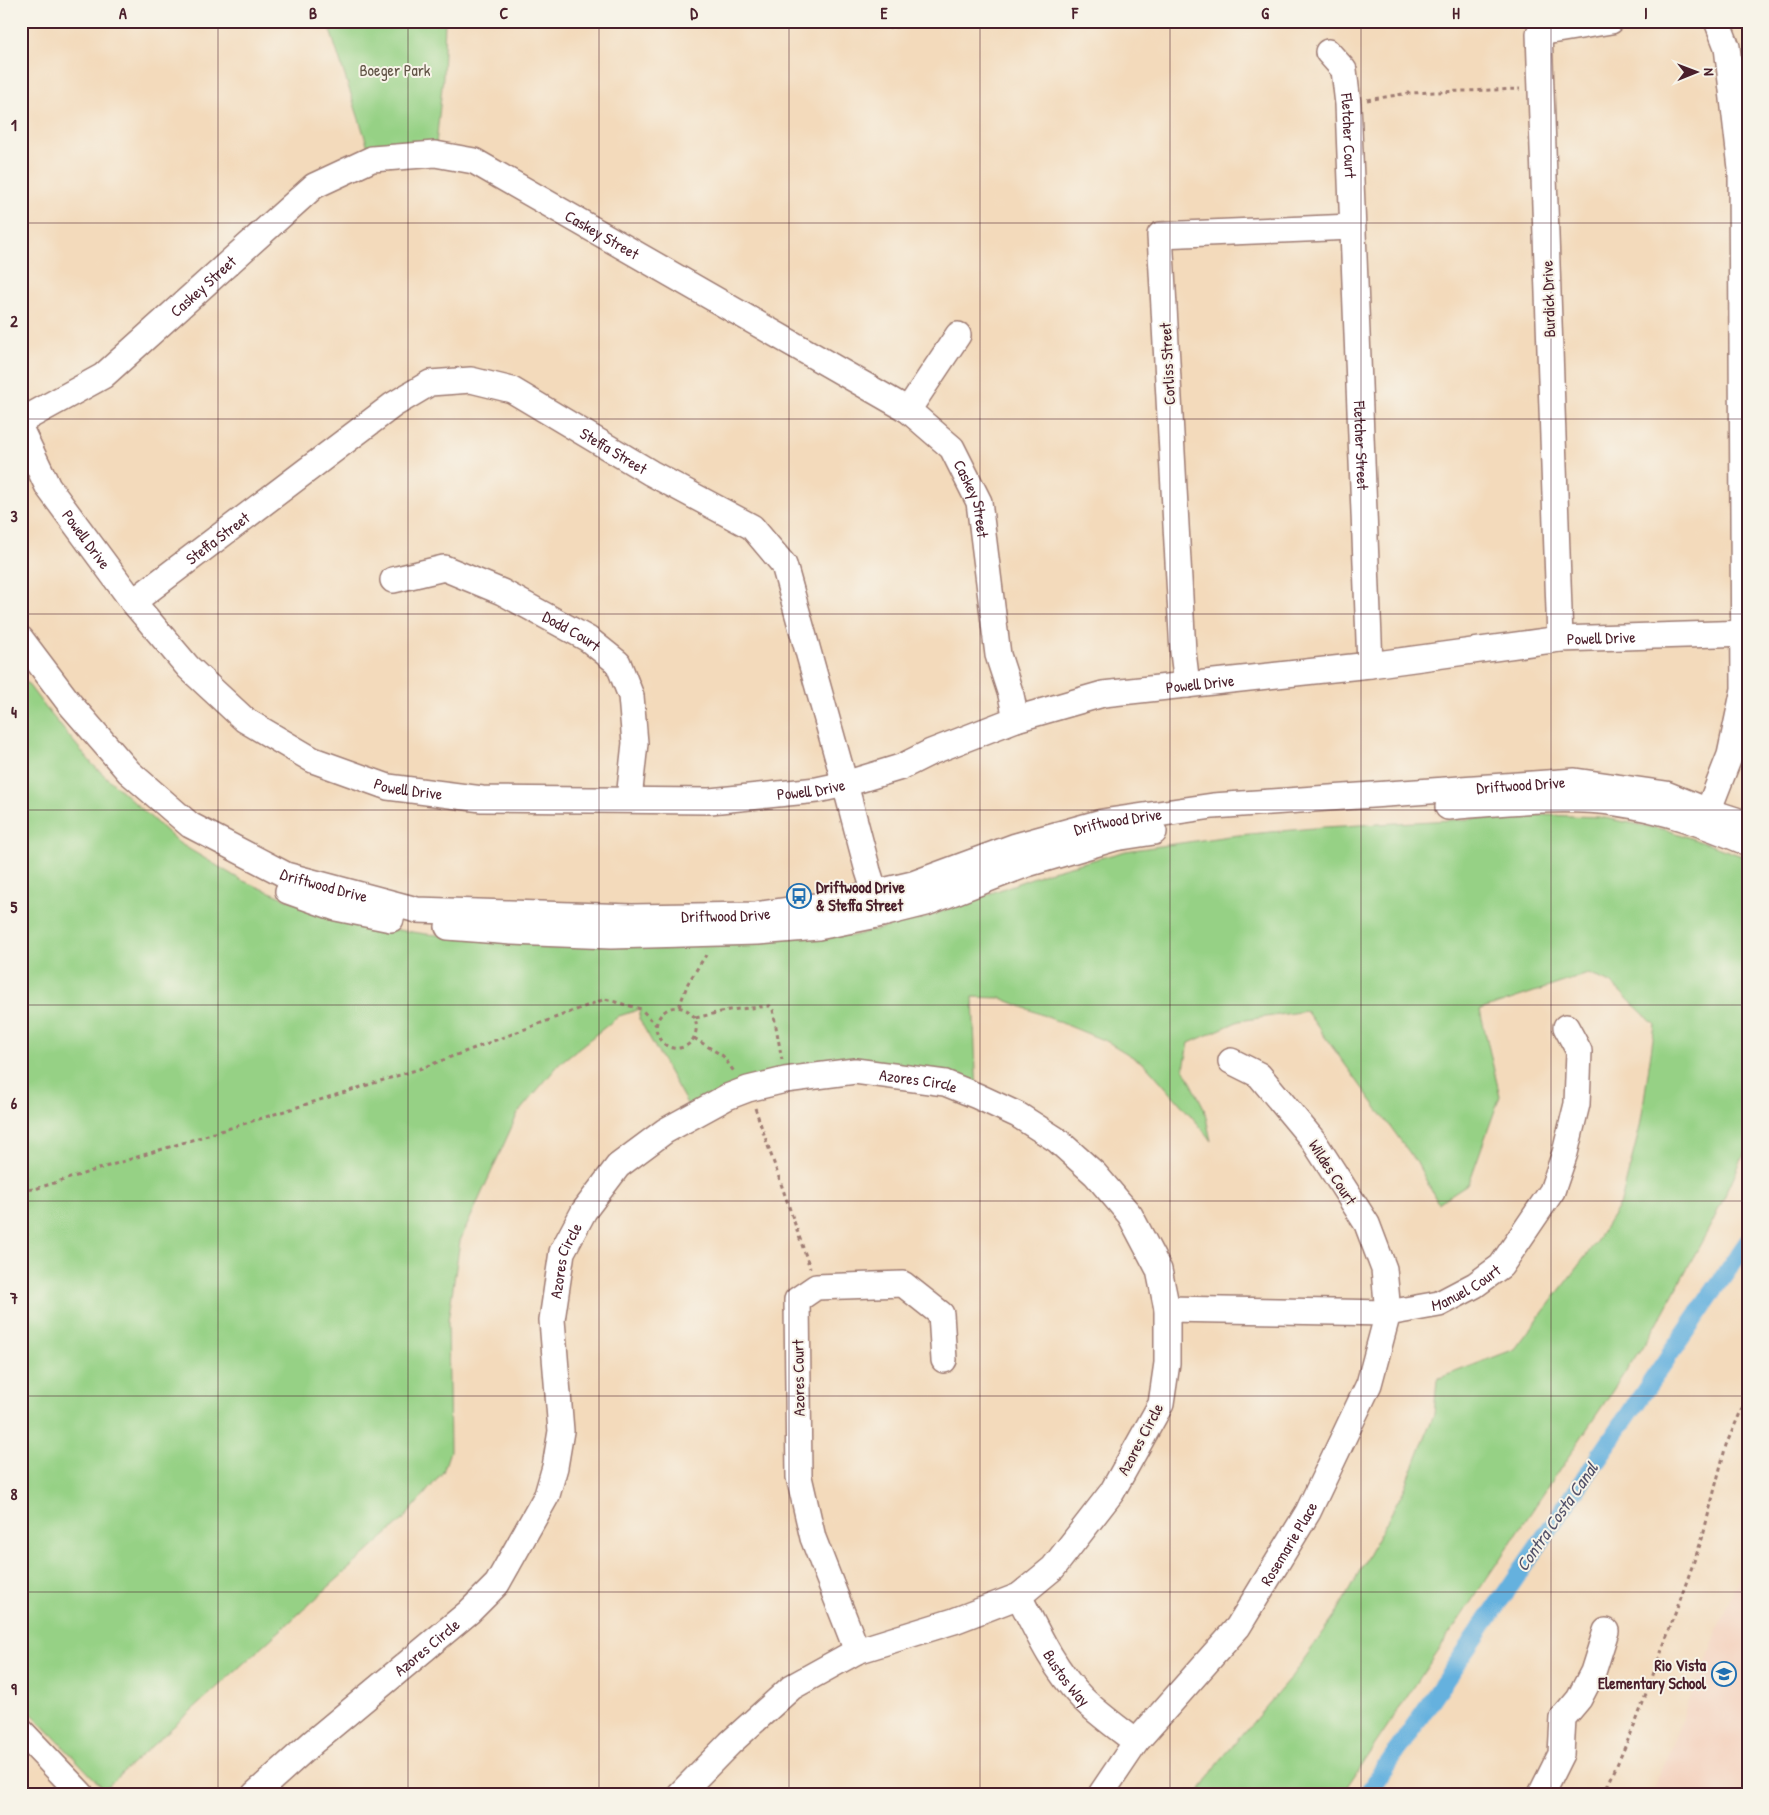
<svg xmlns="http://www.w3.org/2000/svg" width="1769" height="1815" viewBox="0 0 1769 1815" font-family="'Patrick Hand',sans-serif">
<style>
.built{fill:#f4d3c0}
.green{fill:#96d185;stroke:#707858}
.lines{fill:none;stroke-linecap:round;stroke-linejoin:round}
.canal{stroke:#65b1de;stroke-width:18}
.minor-casing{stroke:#9e7c73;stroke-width:28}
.path{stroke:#9e7c73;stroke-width:3;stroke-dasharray:4 4;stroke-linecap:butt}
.minor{stroke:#fff;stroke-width:25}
.grid{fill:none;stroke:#4a1f2b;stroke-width:1;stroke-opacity:0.55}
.labels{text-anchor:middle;stroke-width:4;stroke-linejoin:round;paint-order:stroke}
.park-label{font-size:16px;fill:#615446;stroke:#f7f3e8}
.street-label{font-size:16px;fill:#4a1f2b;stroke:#f7f3e8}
.poi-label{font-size:16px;font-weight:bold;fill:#4a1f2b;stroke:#f7f3e8;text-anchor:start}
.water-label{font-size:18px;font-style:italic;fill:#53526a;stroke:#f7f3e8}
.neatline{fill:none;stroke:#4a1f2b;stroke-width:2}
.grid-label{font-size:16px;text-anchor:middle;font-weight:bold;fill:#4a1f2b}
</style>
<rect width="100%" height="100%" fill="#f7f3e8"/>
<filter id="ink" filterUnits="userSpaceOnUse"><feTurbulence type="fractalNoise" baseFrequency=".02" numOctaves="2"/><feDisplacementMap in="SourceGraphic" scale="10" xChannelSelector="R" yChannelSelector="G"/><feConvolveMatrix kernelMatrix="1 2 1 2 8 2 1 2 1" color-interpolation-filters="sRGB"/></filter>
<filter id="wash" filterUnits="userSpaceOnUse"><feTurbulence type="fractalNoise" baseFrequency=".0096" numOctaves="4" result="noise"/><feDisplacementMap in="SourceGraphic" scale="20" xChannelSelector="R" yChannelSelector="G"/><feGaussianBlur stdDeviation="1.12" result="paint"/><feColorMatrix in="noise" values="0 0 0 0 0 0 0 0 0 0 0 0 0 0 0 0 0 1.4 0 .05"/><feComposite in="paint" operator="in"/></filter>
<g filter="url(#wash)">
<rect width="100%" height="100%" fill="#f3dabb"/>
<path class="built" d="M1748,1555V1794H1652Z"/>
<path class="green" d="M327,21H445L443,77L435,154L372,159Z
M21,675L45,707L93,765L179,843L241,880L304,906L371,926L426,934L548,943L847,933L848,937L924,918L1048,872L1126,851L1229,836L1324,827L1542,815L1599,817L1667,830L1748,858V1146L1713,1221L1654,1329L1342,1794H1198L1218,1763L1289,1680L1335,1616L1405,1488L1434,1414L1437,1379L1515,1349L1594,1245L1621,1202L1640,1127L1655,1025L1611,983L1588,974L1480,1010L1500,1096L1469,1183L1438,1203L1417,1163L1306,1011L1239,1021L1189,1043L1184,1068L1204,1108L1211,1141L1199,1125L1146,1065L1108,1042L1001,998L973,997L977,1096L855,1071L694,1116L639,1019L641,1009L619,1016L561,1062L518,1113L460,1241L448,1321L450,1451L443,1472L403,1520L104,1789L34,1716L21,1705Z"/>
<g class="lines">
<path class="canal" d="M1367,1794L1748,1241"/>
</g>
</g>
<g filter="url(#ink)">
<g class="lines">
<defs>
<g id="minor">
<path id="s1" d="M1328,52L1344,70L1348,104L1370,665"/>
<path d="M908,410L958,335"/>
<path id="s2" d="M21,421L103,376L314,186L372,159L435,154L474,161L908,410L952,448L979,502L998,655L1011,695L1016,719"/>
<path id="s3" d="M21,430L48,487L133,602L188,667L245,720L313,760L388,787L482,799L710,801L817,790L845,784L901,767L931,752L1016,719L1103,694L1370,665L1560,639L1748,633"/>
<path id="s4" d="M393,580L444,568L502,592L588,639L618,663L631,696L635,743L629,799"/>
<path id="s5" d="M133,602L393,405L430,383L471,380L512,390L651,473L752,527L784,565L845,784L868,871L880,908"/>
<path id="s6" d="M21,639L70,704L129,772L190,825L286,875L417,910L632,917L755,915L828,904L913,884L1016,846L1102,822L1213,806L1575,781L1666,794L1708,811L1748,824"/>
<path d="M1560,639L1539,33L1611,21"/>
<path d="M1187,685L1183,652L1160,235L1352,227"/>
<path d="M1448,807C1503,803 1561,795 1616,803C1664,810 1704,824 1748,843"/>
<path d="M1703,824L1730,755L1744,689L1741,168L1727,47L1717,21"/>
<path d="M288,891L336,908L391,919"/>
<path d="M448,927L512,932L611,936L758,932L818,927L882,914L926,903L1027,864L1115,838L1154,832"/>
<path id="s7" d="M1167,1309L1388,1313L1439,1304L1475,1285L1501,1266L1552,1191L1565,1153L1577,1104L1579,1051L1566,1027"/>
<path id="s8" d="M1019,1596C1037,1632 1054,1669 1082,1698C1098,1714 1118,1728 1136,1742"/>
<path d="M857,1651L813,1538L799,1477L797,1300L816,1287L903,1284L941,1314L944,1360"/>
<path d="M21,1731L81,1794"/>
<path id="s9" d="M255,1794L313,1742L469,1612L497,1584L547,1495L555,1467L561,1431L552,1320L562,1252L584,1211L618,1166L665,1131L727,1097L748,1089L785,1080L855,1071L945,1083L977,1096L1018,1115L1057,1140L1095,1174L1130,1215L1159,1270L1167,1309V1363L1161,1404L1112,1492L1053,1568L1019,1596L954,1621L857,1651L792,1687L730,1743L680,1794"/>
<path id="s10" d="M1101,1794L1136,1742L1238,1627L1308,1512L1369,1384L1388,1313L1384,1269L1367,1224L1313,1140L1259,1075L1231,1061"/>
<path d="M1541,1794L1561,1754L1563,1718L1579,1699L1593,1672L1606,1631"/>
</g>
</defs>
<use href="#minor" class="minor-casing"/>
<path class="path" d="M847,21C870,26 894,32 916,21
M1367,100L1409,93L1520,89
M679,1007L688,983L706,955
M695,1018C675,991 643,1021 662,1042C667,1047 673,1049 679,1048C694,1046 699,1031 695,1018L729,1010L770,1006L773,1010L782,1060
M694,1038L723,1056L735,1073
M755,1108L810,1268
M21,1191L38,1188L419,1069L605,999L641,1009L656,1025
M1604,1794L1636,1722L1702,1539L1726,1445L1748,1395"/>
<use href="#minor" class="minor"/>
</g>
</g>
<path class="grid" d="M218,21V1794M408,21V1794M599,21V1794M789,21V1794M980,21V1794M1170,21V1794M1361,21V1794M1551,21V1794M21,223H1748M21,419H1748M21,614H1748M21,810H1748M21,1005H1748M21,1201H1748M21,1396H1748M21,1592H1748"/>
<defs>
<symbol id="bus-ring" viewBox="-11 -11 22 22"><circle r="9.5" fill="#f7f3e8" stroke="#1f6fb2" stroke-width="1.5"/><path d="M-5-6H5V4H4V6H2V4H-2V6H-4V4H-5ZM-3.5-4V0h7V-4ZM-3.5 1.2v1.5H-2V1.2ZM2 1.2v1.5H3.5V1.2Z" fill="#1f6fb2"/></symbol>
<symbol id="school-ring" viewBox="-11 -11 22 22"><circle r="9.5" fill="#f7f3e8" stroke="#1f6fb2" stroke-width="1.5"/><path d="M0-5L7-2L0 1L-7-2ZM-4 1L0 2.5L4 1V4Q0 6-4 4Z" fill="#1f6fb2"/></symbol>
</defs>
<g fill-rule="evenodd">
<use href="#bus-ring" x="785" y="882" width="28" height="28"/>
<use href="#school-ring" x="1710" y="1660" width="28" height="28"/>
</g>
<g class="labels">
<g class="park-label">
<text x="395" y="76">Boeger Park</text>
</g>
<g class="street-label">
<text dy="6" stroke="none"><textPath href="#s1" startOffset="90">Fletcher Court</textPath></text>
<text dy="6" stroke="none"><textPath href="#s2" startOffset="692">Caskey Street</textPath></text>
<text dy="6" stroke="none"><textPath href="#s2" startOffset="228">Caskey Street</textPath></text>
<text transform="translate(1548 299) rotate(-92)" y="6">Burdick Drive</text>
<text transform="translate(1167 364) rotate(-93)" y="6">Corliss Street</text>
<text dy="6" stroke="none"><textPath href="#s1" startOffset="400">Fletcher Street</textPath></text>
<text dy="6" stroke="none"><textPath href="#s5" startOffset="571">Steffa Street</textPath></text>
<text dy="6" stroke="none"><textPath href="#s2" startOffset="1158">Caskey Street</textPath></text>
<text dy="6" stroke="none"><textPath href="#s5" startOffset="106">Steffa Street</textPath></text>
<text dy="6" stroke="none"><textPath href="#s3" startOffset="128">Powell Drive</textPath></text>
<text dy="6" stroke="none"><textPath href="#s4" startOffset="195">Dodd Court</textPath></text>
<text dy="6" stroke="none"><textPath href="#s3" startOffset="1762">Powell Drive</textPath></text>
<text dy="6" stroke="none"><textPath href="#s3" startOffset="1358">Powell Drive</textPath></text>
<text dy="6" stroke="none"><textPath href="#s6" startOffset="1615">Driftwood Drive</textPath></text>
<text dy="6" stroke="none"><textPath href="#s3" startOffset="548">Powell Drive</textPath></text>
<text dy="6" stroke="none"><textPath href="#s3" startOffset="952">Powell Drive</textPath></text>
<text dy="6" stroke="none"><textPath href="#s6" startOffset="1210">Driftwood Drive</textPath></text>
<text dy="6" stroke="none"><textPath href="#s6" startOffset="400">Driftwood Drive</textPath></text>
<text dy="6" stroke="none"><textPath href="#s6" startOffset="805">Driftwood Drive</textPath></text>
<text dy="6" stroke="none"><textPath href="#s9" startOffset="1096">Azores Circle</textPath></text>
<text transform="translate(1333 1172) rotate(57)" y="6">Wildes Court</text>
<text dy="6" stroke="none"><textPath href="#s9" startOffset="661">Azores Circle</textPath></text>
<text dy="6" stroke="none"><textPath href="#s7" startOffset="304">Manuel Court</textPath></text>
<text transform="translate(798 1378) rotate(-91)" y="6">Azores Court</text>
<text transform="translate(1140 1439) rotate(-62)" y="6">Azores Circle</text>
<text dy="6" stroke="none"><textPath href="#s10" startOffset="314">Rosemarie Place</textPath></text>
<text dy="6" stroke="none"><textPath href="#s9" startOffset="226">Azores Circle</textPath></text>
<text dy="6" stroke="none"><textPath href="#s8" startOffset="95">Bustos Way</textPath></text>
</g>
<g class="poi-label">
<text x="816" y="893">Driftwood Drive<tspan x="816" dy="18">&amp; Steffa Street</tspan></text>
<text x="1706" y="1671" text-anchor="end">Rio Vista<tspan x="1706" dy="18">Elementary School</tspan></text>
</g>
<g class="water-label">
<text transform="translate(1557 1517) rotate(-55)" y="6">Contra Costa Canal</text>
</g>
</g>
<rect width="1769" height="1815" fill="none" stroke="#f7f3e8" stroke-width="55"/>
<g transform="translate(1696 72) rotate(89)" stroke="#f7f3e8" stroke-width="4" paint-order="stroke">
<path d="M0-4L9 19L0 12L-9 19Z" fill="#4a1f2b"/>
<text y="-8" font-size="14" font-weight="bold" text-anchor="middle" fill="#4a1f2b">N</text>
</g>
<rect x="28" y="28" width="1714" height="1760" class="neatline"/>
<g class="grid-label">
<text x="123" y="19">A</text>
<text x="313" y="19">B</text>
<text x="504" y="19">C</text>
<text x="694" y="19">D</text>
<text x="884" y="19">E</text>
<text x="1075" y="19">F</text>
<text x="1265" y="19">G</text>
<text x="1456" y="19">H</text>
<text x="1646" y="19">I</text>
<text x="14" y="131">1</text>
<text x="14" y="327">2</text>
<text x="14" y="522">3</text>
<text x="14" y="718">4</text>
<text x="14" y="913">5</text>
<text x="14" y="1109">6</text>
<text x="14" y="1304">7</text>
<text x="14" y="1500">8</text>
<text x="14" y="1695">9</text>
</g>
</svg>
